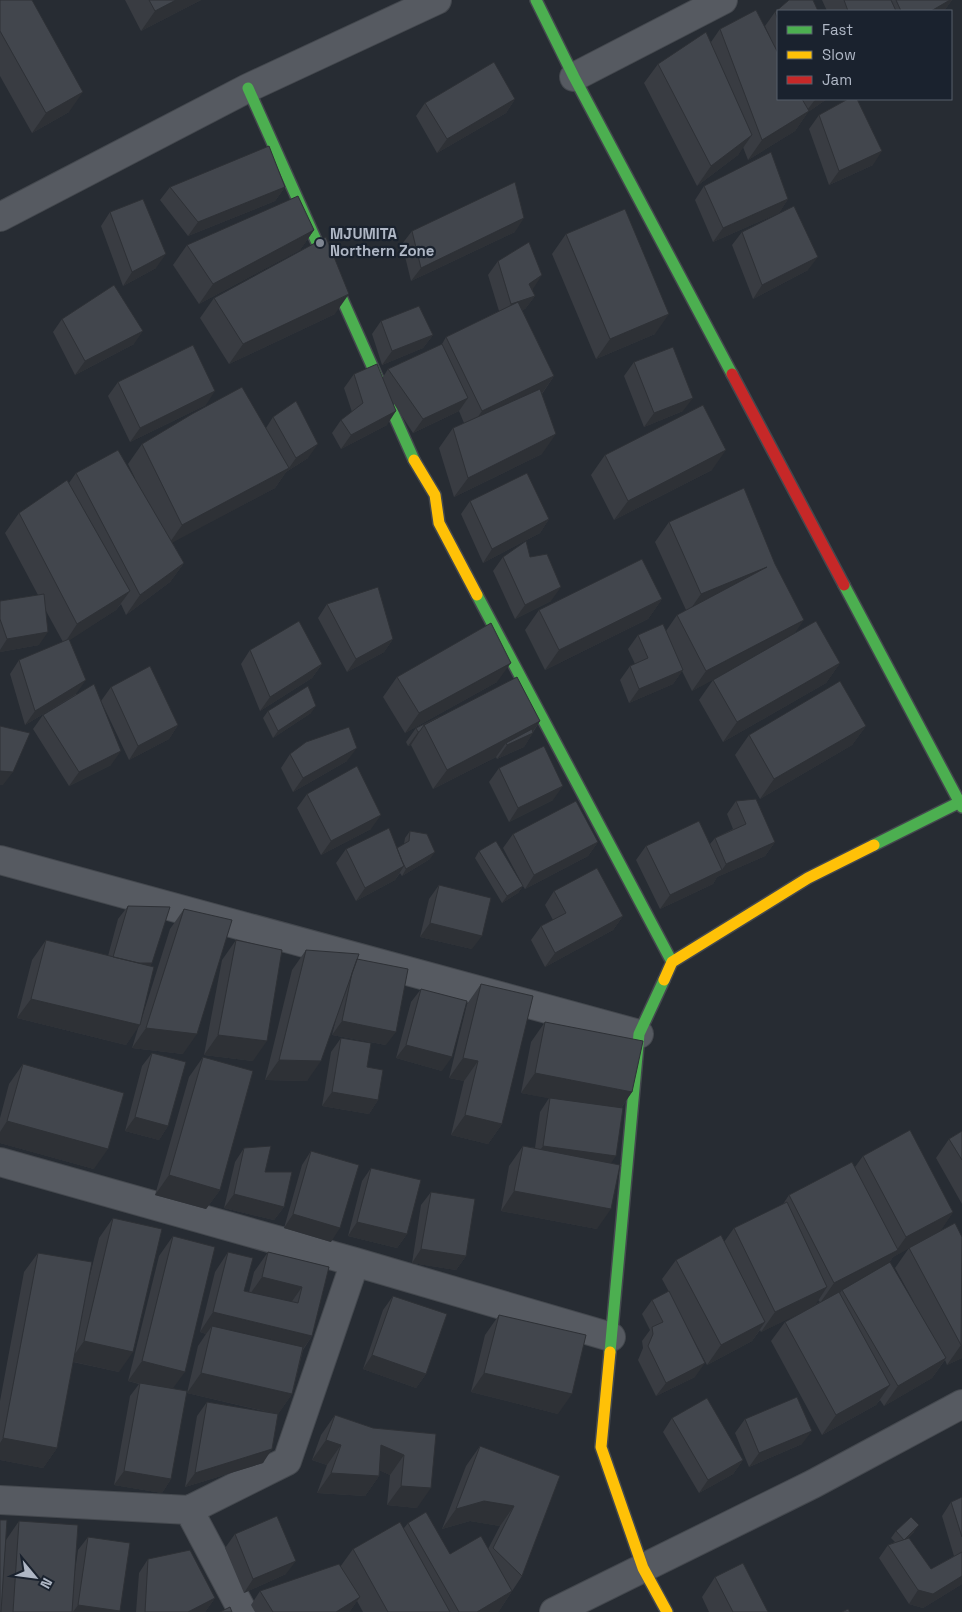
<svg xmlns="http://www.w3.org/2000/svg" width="962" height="1612" viewBox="0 0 962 1612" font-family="'Space Grotesk',sans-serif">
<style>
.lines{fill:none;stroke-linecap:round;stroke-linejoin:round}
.street-casing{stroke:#44484e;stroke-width:30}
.fast-casing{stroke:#44484e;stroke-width:14}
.slow-casing{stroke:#44484e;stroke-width:14}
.jam-casing{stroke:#44484e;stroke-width:14}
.street{stroke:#565a61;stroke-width:28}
.fast{stroke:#4caf50;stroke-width:11}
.slow{stroke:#ffc107;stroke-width:11}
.jam{stroke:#c62828;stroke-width:11}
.wall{fill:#393c42;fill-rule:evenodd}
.shaded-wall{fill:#2e3136}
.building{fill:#42464d;stroke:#2e3136}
.poi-dot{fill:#7f8692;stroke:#1a222e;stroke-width:2}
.labels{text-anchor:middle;stroke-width:4.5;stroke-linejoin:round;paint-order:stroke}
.poi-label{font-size:15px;font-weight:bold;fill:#afb7c5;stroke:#1a222e;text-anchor:start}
</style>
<rect width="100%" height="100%" fill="#272c33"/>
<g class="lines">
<defs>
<path id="street" d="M574,77L723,0
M0,217L248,88L437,0
M0,860L639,1034
M0,1162L355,1262L611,1337
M0,1500L189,1510L287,1461L355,1262
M189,1510L243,1612
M554,1612L813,1484L962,1404"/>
<path id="fast" d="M536,0L574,77L732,374
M248,88L414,460
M844,585L962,807
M477,595L672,962
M874,845L962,801
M610,1352L639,1034L664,980"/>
<path id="slow" d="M414,460L435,495L439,523L477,595
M664,980L672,962L808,878L874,845
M610,1352L601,1447L643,1568L667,1612"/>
<path id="jam" d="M732,374L844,585"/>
</defs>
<use href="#street" class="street-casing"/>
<use href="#fast" class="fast-casing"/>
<use href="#slow" class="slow-casing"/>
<use href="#jam" class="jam-casing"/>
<use href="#street" class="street"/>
<use href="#fast" class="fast"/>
<use href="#slow" class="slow"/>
<use href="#jam" class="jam"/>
</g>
<path class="wall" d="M0,0L69,112L32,133L0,76Z
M125,0H201L141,31Z
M822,0H952L944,11H827Z
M778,11V99H827L808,112L795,131L748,160L743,147L738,155L697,186L644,83L658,64L711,42L720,29L771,39L765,26L775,12Z
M515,99L506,113L437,153L416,116L425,103Z
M819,115L873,165L829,185L809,129Z
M704,186L788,199L779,213L713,242L695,200Z
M170,187H285L275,201L188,236L160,200Z
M110,212L156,268L123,286L101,226Z
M314,230L300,250L199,304L173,265L187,245Z
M412,231L515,232L411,281L402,244Z
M742,232L808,270L753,299L732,245Z
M566,234L655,334L596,359L552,254Z
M498,261L533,289L532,290L535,296L525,309L522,310L554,376L542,394V454L454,497L439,448L453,428L464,423L459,411L413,433L394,404L387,425L341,449L332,433L341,420L352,412L344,388L354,374L383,377L388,369L442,344L446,337L499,311L488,275Z
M214,298L335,314L229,364L200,318Z
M62,319L134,344L75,375L53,332Z
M381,321L433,335L423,348L382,365L372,334Z
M634,362L683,411L644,427L624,376Z
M118,382L206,405L130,442L108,396Z
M273,417L308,458L286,472L275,488L172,542L184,563L170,582L126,615L121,604L116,610L69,640L76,694L111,765L69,786L33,729L43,715L75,695L25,725L10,674L19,660L63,642L46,611L39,645L0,652V601L38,595L5,533L19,513L69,483L76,473L135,478L128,464L142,444L266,428Z
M605,455L712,470L614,520L591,475Z
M470,501L549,519L540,533L483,563L461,514Z
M669,522L793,634L840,663L826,683L723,742L699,700L713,680L719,676L692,691L682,671L673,684L629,703L620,680L630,666L635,664L628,649L638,635L666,631L677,615L686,610L655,542Z
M503,557H530L551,601L515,619L493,571Z
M662,599L648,619L545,670L525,630L539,610Z
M327,604L393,639L384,652L347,672L318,618Z
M250,650L322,664L312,678L260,711L241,664Z
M397,677L497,682L405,733L383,697Z
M111,687L178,725L169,739L129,760L101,701Z
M268,711L311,713L273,738L263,718Z
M439,717L540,721L524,747L497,759L496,757L433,789L411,745L408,746L406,742L416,728Z
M866,726L852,745L760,799L735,755L749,735Z
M290,754L347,761L293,792L281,768Z
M499,768L553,800L509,822L489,782Z
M307,794L371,829L321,855L297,808Z
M736,801L775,842L765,856L717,877L713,884L660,909L636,860L646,846L710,844L715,838L733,829L727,814Z
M410,831L430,859L402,876L400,873L395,880L356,901L336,863L346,849L397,848L404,844L405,838Z
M513,834L598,842L588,856L525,889L523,886L518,893L502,903L475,858L479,851L522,884L503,848Z
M439,885L472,949L420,937L429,899Z
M554,891L623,916L613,930L545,967L531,940L541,926L553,920L545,905Z
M128,906L152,963L150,966L140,1024L170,929L184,909L183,1054L132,1048L139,1025L126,1045L17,1018L32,960L46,940L108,956L118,919Z
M236,940L253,1061L204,1055L222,960Z
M306,950L357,959L386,1045L332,1035L336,1019L307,1081L265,1080L292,970Z
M481,984L502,1124L488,1144L451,1135L464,1081L449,1078L467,1004Z
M421,989L442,1071L396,1058L411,1002Z
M545,1022L632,1092L622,1107L611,1163L597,1229L501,1211L509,1166L523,1146L535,1148L540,1112L549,1098L521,1093L531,1042Z
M341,1038L367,1067L378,1100L369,1114L322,1106L331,1052Z
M152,1053L168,1126L159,1140L125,1131L142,1066Z
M203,1057L220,1190L206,1209L155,1195L189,1077Z
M23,1064L94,1169L0,1143V1118L9,1084Z
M962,1131V1204L936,1158L949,1139Z
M244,1148L265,1172L284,1207L274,1220L224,1208L235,1162Z
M311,1151L331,1242L284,1228L302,1165Z
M863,1156L953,1212L940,1231L962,1237V1358L947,1365L945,1360L932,1378L884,1406L880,1400L876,1405L822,1435L771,1341L785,1322L802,1312L761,1332L760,1330L752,1341L707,1365L677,1308L695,1377L656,1396L638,1360L643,1348L642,1341L650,1330L642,1314L652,1300L669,1292L662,1279L676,1260L724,1242L734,1228L783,1204L789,1195L855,1167ZM909,1248L895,1268L914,1302L889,1263L893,1257ZM818,1300L820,1302L814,1305Z
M371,1168L407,1234L397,1248L348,1236L362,1181Z
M431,1192L466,1256L456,1270L412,1263L421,1205Z
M113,1218L119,1372L73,1362L57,1448L43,1468L0,1460V1401L24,1272L38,1253L86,1292L99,1238Z
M173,1236V1388L171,1479L162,1493L114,1485L130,1396L139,1384L128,1381L159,1256Z
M228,1252L244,1291L249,1292L254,1272L268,1252L329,1267L312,1336L303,1350L292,1394L278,1414L263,1463L185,1487L197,1416L207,1402L276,1414L187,1393L198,1346L206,1334L200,1332L215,1272Z
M393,1296L426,1374L416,1388L363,1369L383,1310Z
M499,1315L558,1414L471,1392L485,1335Z
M335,1415L373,1428L436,1434L417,1508L387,1505L390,1475L379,1470V1476L365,1496L317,1493L327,1465L312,1460L321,1435Z
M672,1418L743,1460L733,1474L699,1493L663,1432Z
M745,1419L802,1444L749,1467L735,1433Z
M480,1446L560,1476L522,1576L499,1611L497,1612H363L357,1601L350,1611L348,1612H255L251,1605L260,1591L340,1567L353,1549L404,1528L408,1523L450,1554L488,1549L500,1526L470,1521L442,1529L466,1466Z
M962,1497V1584L923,1608L909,1604L879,1558L888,1545L895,1542L891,1538L896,1531L914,1532L908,1538L931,1569L954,1556L942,1516L951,1502Z
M19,1521L75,1571L78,1550L88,1537L119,1612H0L6,1540Z
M235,1534L286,1574L244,1593L225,1548Z
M148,1559L215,1598L205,1612H136L139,1573Z
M715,1577L768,1612H709L702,1597Z"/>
<path class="shaded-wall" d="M176,0H201L141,31L155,11Z
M950,0H952L944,11H931Z
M83,92L69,112L32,133L46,113Z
M515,99L506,113L437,153L447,139Z
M817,99H827L808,112L795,131L748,160L762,140L805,113L814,101Z
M752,135L738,155L697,186L711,166Z
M882,151L873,165L829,185L839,171Z
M285,187L275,201L188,236L198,222Z
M788,199L779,213L713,242L723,228Z
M524,218L515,232L411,281L421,268Z
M314,230L300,250L199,304L213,284Z
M166,254L156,268L123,286L132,272Z
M818,257L808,270L753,299L762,285Z
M542,275L533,289L519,298L529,284Z
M349,294L335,314L229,364L243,344Z
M535,296L525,309L501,317L511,304Z
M669,314L655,334L596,359L610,339Z
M143,331L134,344L75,375L85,361Z
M433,335L423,348L382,365L392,351Z
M554,376L540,396L468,431L482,411Z
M215,391L206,405L130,442L140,428Z
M468,398L459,411L413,433L423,419Z
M693,398L683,411L644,427L654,413Z
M396,411L387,425L341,449L351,435Z
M556,434L542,454L454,497L468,478Z
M318,444L308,458L286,472L275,488L168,545L182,525L289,468L296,458Z
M726,450L712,470L614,520L628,501Z
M549,519L540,533L483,563L492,549Z
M184,563L170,582L126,615L140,595Z
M767,567L687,614L701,594Z
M561,587L551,601L515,619L525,605Z
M130,591L116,610L64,644L77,624Z
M662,599L648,619L545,670L559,650Z
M804,620L790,640L692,691L706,671Z
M48,632L39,645L0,652V650L7,639Z
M393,639L384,652L347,672L356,659Z
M511,663L497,682L405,733L419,713Z
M840,663L826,683L723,742L737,722Z
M322,664L312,678L260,711L270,697Z
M683,670L673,684L629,703L639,689Z
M86,680L76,694L25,725L35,711Z
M316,706L311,713L273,738L278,731Z
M540,721L531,734L533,733L524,747L497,759L507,745L506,743L496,757L433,789L447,770Z
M178,725L169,739L129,760L138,746Z
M866,726L852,745L760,799L774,779Z
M420,731L411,745L408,746L418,732Z
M357,748L347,761L293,792L303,778Z
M121,751L111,765L69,786L79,772Z
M0,771L13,772L3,785H0Z
M563,786L553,800L509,822L518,808Z
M381,815L371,829L321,855L331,841Z
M598,842L588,856L525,889L534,875Z
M775,842L765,856L717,877L713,884L660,909L670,895L722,870L726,864Z
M435,852L430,859L402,876L406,869Z
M404,866L395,880L356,901L365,888Z
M523,886L518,893L502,903L507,896Z
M623,916L613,930L545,967L555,953Z
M430,923L482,936L472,949L420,937Z
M152,963L143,977L111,964Z
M31,999L140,1025L126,1045L17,1018Z
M342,1021L396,1032L386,1045L332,1035Z
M146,1028L197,1034L183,1054L132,1048Z
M218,1035L267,1041L253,1061L204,1055Z
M406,1045L452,1057L442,1071L396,1058Z
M463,1058L478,1061L464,1081L449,1078Z
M279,1060L321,1061L307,1081L265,1080Z
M535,1073L632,1092L618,1112L521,1093Z
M332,1092L378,1100L369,1114L322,1106Z
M465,1115L502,1124L488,1144L451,1135Z
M135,1117L168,1126L159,1140L125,1131Z
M7,1121L108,1149L94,1169L0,1143V1132Z
M543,1146L616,1156L607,1169L533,1160Z
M169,1175L220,1190L206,1209L155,1195Z
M514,1191L611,1209L597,1229L501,1211Z
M234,1194L284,1207L274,1220L224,1208Z
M953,1212L940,1232L893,1257L884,1270L842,1290L840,1293L820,1303L834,1283L896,1251L906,1237Z
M293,1214L340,1228L331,1242L284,1228Z
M357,1222L407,1234L397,1248L348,1236Z
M421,1249L466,1256L456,1270L412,1263Z
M262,1277L302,1287L288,1307L248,1297Z
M827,1287L814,1307L761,1332L775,1312Z
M213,1312L312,1336L298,1356L212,1326L206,1334L200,1332Z
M765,1322L752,1341L707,1365L721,1345Z
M84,1341L133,1352L119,1372L70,1361Z
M961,1345H962V1358L947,1365Z
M372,1355L426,1374L416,1388L363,1369Z
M946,1358L932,1378L884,1406L898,1386Z
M142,1361L185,1372L171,1391L128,1381Z
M705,1363L695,1377L656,1396L666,1383Z
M201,1373L292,1394L278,1414L187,1393Z
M484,1373L572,1394L558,1414L471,1392Z
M890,1385L876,1405L822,1435L836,1415Z
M812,1431L802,1444L749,1467L759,1453Z
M3,1438L57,1448L43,1468L0,1460V1443Z
M326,1440L341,1445L327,1465L312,1460Z
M381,1445L404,1455L390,1475L367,1465Z
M272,1449L263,1463L185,1487L195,1473Z
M743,1460L733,1474L699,1493L708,1480Z
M124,1471L171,1479L162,1493L114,1485Z
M331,1473L379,1476L365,1496L317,1493Z
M401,1486L431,1488L417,1508L387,1505Z
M484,1501L514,1506L500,1526L470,1521L442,1529L456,1509Z
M919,1525L914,1532L899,1547L904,1540Z
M296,1561L286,1574L244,1593L253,1579Z
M962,1576V1584L923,1608L909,1604L918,1590Z
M512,1591L499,1611L497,1612H477Z
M360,1597L350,1611L348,1612H336Z
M215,1598L205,1612H188Z
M78,1605L120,1611L119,1612H73Z"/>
<path class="building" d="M0,0H32L83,92L46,113L0,31Z
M149,0H176L155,11Z
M789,0H813L818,11H778V20L775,12Z
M844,0H891L896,11H848Z
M896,0H950L931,11H901Z
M756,10L778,53V99H802L809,111L762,140L720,29Z
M706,32L752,135L711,166L658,64Z
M494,62L515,99L447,139L425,103Z
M848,99H857L882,151L839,171L819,115Z
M269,146L285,187L198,222L170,187Z
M771,152L788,199L723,228L704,186Z
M515,182L524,218L421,268L412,231Z
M298,196L314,230L213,284L187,245Z
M143,199L166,254L132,272L110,212Z
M794,206L818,257L762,285L742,232Z
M625,209L669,314L610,339L566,234Z
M326,237L349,294L243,344L214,298Z
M529,242L542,275L529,284L535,296L511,304L498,261Z
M114,285L143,331L85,361L62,319Z
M518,302L554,376L482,411L446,337Z
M419,306L433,335L392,351L381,321Z
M442,344L468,398L423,419L388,369Z
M193,345L215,391L140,428L118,382Z
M673,347L693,398L654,413L634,362Z
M377,364L396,411L351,435L341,420L363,403L354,374Z
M242,387L289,468L182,525L142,444L192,414Z
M540,389L556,434L468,478L453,428Z
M296,401L318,444L296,458L273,417Z
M703,405L726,450L628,501L605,455Z
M118,450L184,563L140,595L76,473Z
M527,473L549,519L492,549L470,501Z
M67,480L130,591L77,624L19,513Z
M744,488L775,564L804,620L706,671L677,615L767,567L701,594L669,522Z
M526,541L530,557L547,554L561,587L525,605L503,557Z
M642,559L662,599L559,650L539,610Z
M378,587L393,639L356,659L327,604Z
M44,594L48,632L7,639L0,619V601Z
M299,621L322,664L270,697L250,650Z
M816,621L840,663L737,722L713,680Z
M491,623L511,663L419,713L397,677Z
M663,624L683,670L639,689L630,666L648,658L638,635Z
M69,639L86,680L35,711L19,660Z
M150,666L178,725L138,746L111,687Z
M517,677L540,721L447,770L424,725Z
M840,681L866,726L774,779L749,735Z
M94,684L121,751L79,772L43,715Z
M308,686L316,706L278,731L268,711Z
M439,717L424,725L420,731L418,732L416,728Z
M0,726L30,733L13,772L0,771Z
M349,727L357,748L303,778L290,754L306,742Z
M532,729L533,733L507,745L506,743Z
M544,746L563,786L518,808L499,768Z
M357,766L381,815L331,841L307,794Z
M756,799L775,842L726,864L715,838L746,824L736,801Z
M576,801L598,842L534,875L513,834Z
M699,821L722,870L670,895L646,846Z
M389,828L404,866L365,888L346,849Z
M410,831L427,834L435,852L406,869L402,861L397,848L409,841Z
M496,841L523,886L507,896L479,851Z
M597,868L623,916L555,953L541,926L566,913L554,891Z
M439,885L491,898L482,936L430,923Z
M128,906L170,907L152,963H139L113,957Z
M184,909L232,920L197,1034L146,1028Z
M46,940L154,967L140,1025L31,999Z
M236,940L282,950L267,1041L218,1035Z
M306,950L359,954L321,1061L279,1060Z
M357,959L408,969L396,1032L342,1021L352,973Z
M481,984L533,996L502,1124L465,1115L478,1061L463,1058Z
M421,989L467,1001L452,1057L406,1045Z
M545,1022L643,1041L632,1092L535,1073Z
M341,1038L371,1043L367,1067L383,1070L378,1100L332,1092Z
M152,1053L186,1062L168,1126L135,1117Z
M203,1057L253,1071L220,1190L169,1175Z
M23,1064L124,1093L108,1149L7,1121Z
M550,1098L623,1108L616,1156L543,1146Z
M910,1130L953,1212L906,1237L863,1156Z
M962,1131V1160L949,1139Z
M271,1146L265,1172H292L284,1207L234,1194L244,1148Z
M523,1146L620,1165L611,1209L514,1191Z
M311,1151L359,1165L340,1228L293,1214Z
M852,1162L898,1250L834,1283L789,1195Z
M371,1168L421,1180L407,1234L357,1222Z
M431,1192L475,1199L466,1256L421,1249Z
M787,1202L827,1287L775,1312L734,1228Z
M113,1218L162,1229L133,1352L84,1341Z
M955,1223L962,1237L961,1345L909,1248Z
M721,1235L765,1322L721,1345L676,1260Z
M173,1236L215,1247L185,1372L142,1361Z
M228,1252L253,1258L244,1291L298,1303L302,1287L262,1277L268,1252L329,1267L312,1336L213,1312Z
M38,1253L92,1262L57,1448L3,1438Z
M890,1262L946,1358L898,1386L842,1290Z
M669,1291L705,1363L666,1383L648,1346L653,1334L652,1327L663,1322L652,1300Z
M839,1292L890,1385L836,1415L785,1322Z
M393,1296L447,1314L426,1374L372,1355Z
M499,1315L586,1335L572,1394L484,1373Z
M212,1326L303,1347L292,1394L201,1373Z
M140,1383L187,1391L171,1479L124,1471Z
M797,1397L812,1431L759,1453L745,1419Z
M707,1398L743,1460L708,1480L672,1418Z
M207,1402L278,1414L272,1449L195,1473Z
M335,1415L373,1428L436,1434L431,1488L401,1486L404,1455L381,1445L379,1476L331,1473L341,1445L326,1440Z
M480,1446L560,1476L522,1576L493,1548L514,1506L484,1501L456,1509Z
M962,1497V1537L951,1502Z
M426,1512L450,1554L481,1536L512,1591L477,1612H459L408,1523Z
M277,1516L296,1561L253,1579L235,1534Z
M911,1517L919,1525L904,1540L896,1531Z
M0,1520H7L1,1612H0Z
M19,1521L78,1525L72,1612H13Z
M400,1522L450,1612H388L353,1549Z
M88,1537L130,1543L120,1611L78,1605Z
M909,1538L931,1569L962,1552V1576L933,1594L918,1590L888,1545Z
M190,1550L215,1598L188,1612H145L148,1559Z
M743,1563L768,1612H733L715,1577Z
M339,1564L360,1597L336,1612H273L260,1591Z
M230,1607L232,1612H220Z
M848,1609L850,1612H842Z"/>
<circle class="poi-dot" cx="320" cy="243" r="5"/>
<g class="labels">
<g class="poi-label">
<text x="330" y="239">MJUMITA<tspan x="330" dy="17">Northern Zone</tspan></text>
</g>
</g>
<rect x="777" y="10" width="175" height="90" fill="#1a222e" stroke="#565e6a"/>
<rect x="787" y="26" width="25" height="8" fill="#4caf50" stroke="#565e6a"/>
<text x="822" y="35" font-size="15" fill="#afb7c5">Fast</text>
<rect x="787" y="51" width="25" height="8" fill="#ffc107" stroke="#565e6a"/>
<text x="822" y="60" font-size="15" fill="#afb7c5">Slow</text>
<rect x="787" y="76" width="25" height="8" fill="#c62828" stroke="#565e6a"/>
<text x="822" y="85" font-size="15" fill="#afb7c5">Jam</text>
<g transform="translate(35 1577) rotate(119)" stroke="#1a222e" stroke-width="4" paint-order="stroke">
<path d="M0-4L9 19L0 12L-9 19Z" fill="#afb7c5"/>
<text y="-8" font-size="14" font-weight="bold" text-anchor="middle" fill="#afb7c5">N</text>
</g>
</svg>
